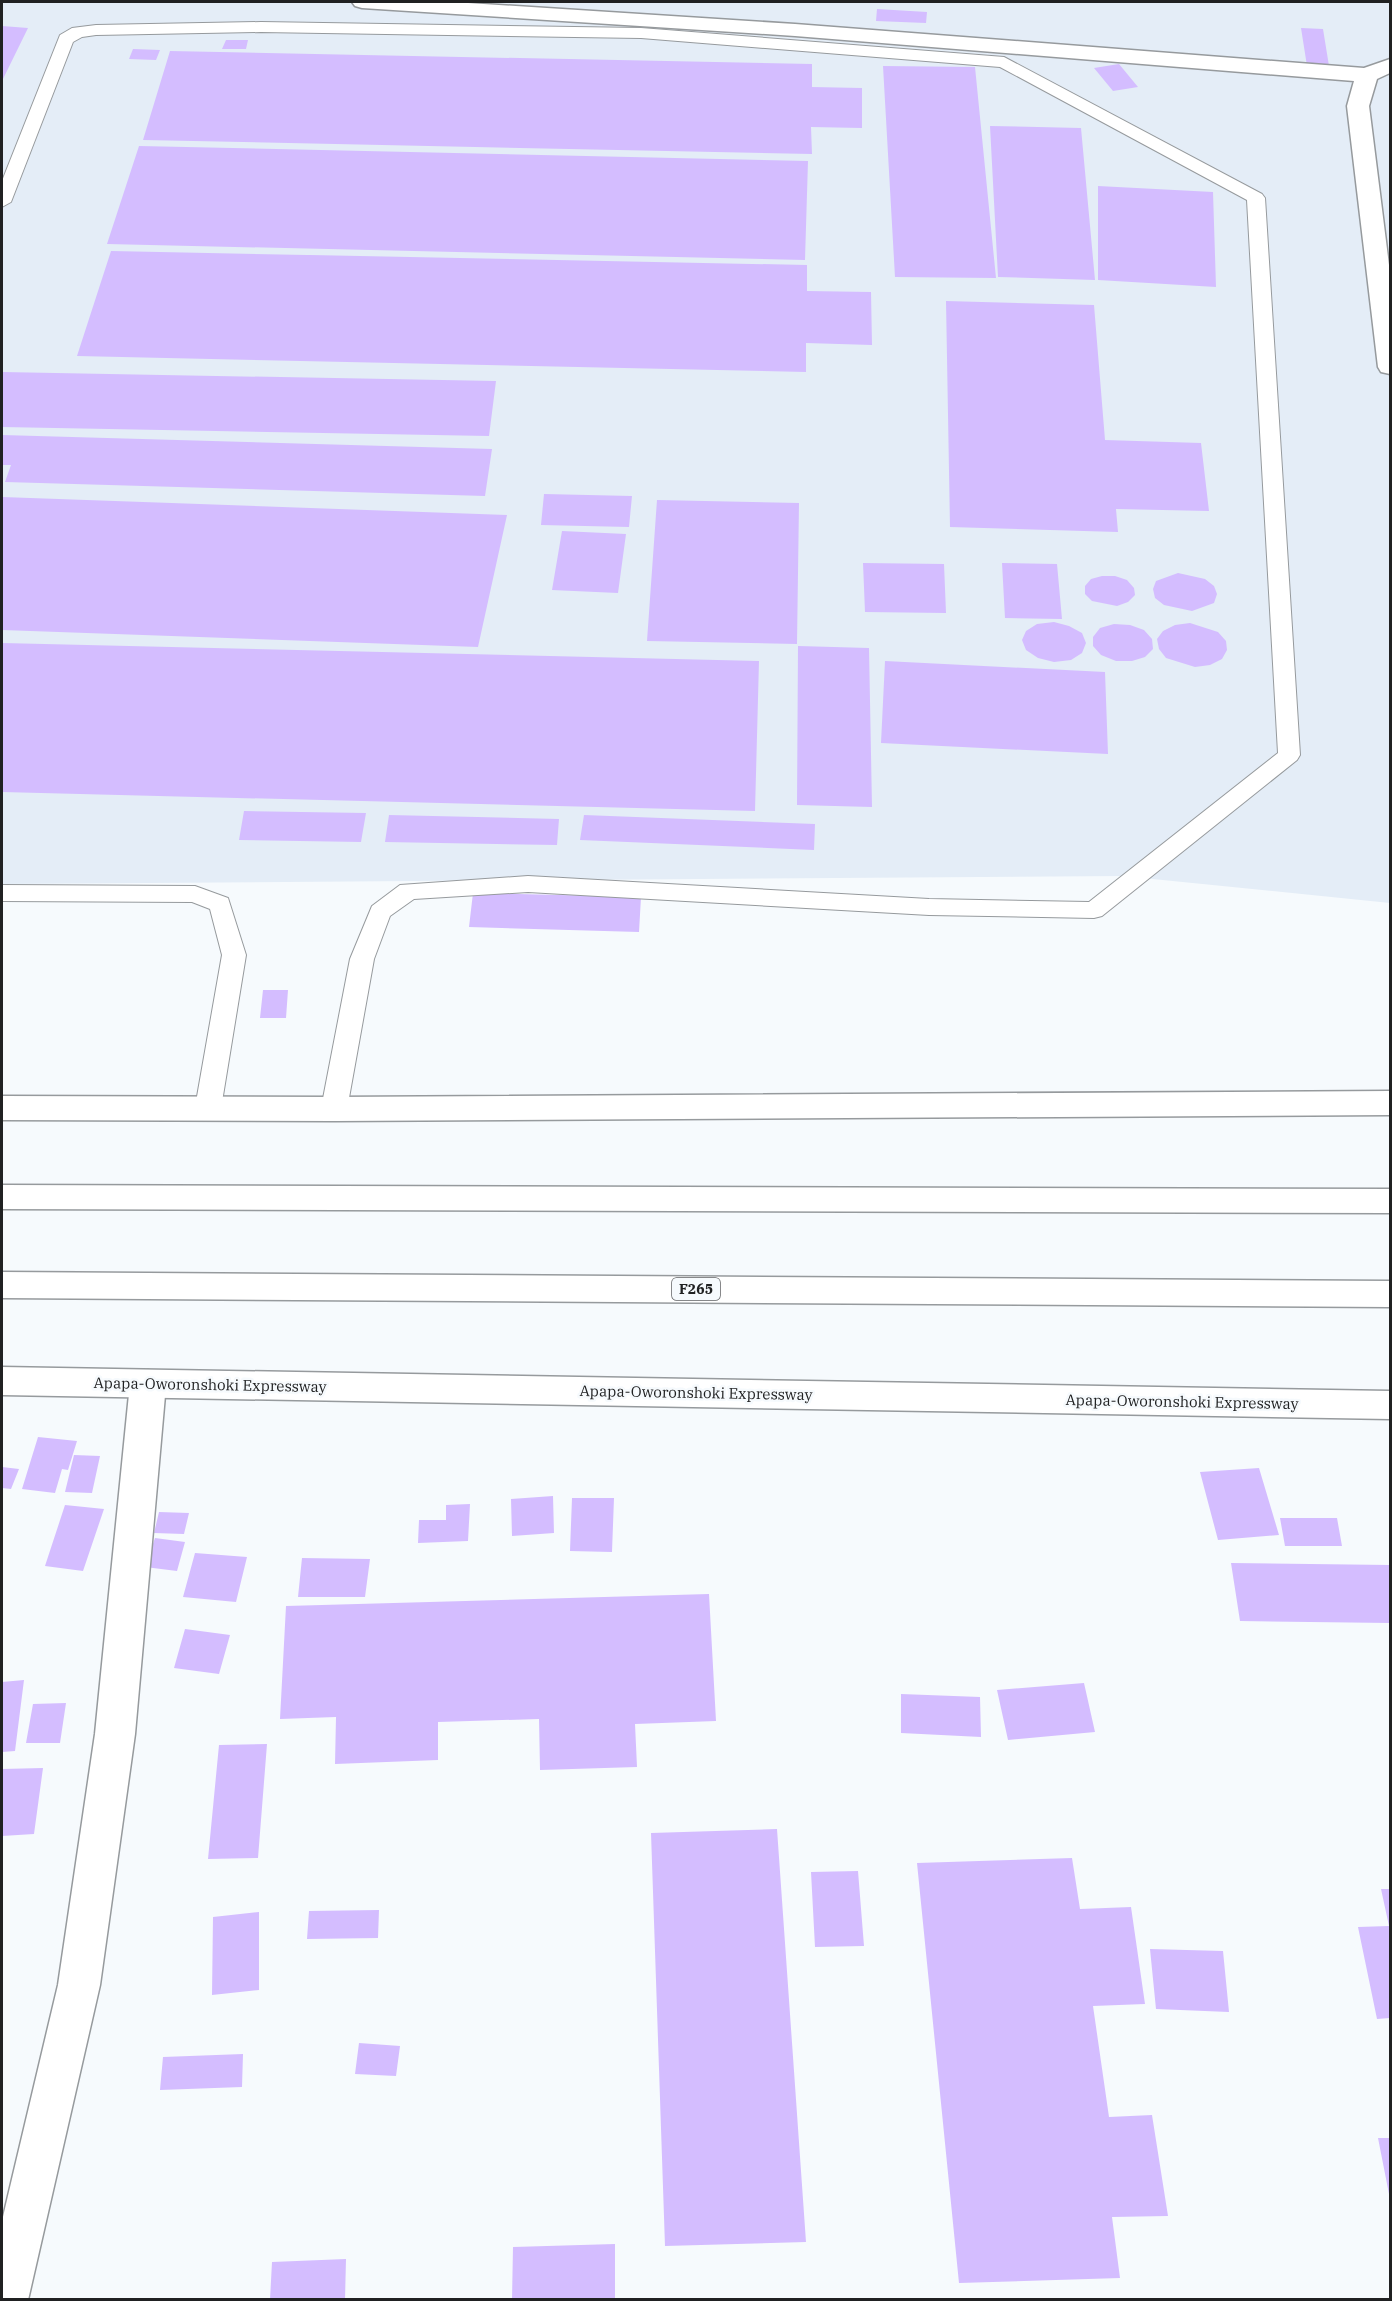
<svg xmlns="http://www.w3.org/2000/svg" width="1392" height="2301" viewBox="0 0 1392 2301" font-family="'IBM Plex Serif',serif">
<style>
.built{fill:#e4edf7}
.building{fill:#d4bdff}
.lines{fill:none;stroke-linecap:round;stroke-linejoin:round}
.lane-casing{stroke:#969a9d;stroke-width:2}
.street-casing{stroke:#969a9d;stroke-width:3}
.primary-casing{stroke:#969a9d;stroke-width:3}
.highway-casing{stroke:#969a9d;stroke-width:3}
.lane{fill:#fff;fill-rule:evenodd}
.street{fill:#fff;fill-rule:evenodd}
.primary{fill:#fff;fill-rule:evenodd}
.highway{fill:#fff;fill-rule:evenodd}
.labels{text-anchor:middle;stroke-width:5;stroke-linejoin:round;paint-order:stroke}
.shield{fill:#f6fafd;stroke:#606264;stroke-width:1.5}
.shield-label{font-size:14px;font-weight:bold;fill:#202122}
.street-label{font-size:15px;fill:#202122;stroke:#f6fafd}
</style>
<rect width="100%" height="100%" fill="#f6fafd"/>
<path class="built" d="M2,2H1390V903L1123,876L2,884Z"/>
<path class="building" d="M877,9L927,12L926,23L876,21Z
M2,26L28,28L2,81Z
M1301,28L1323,29L1329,66H1307Z
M226,40H248L246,49H222Z
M133,49L160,50L156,60L129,59Z
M170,51L812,64V87L862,88V128L811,127L812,154L143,140Z
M1119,64L1138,87L1113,91L1094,68Z
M883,66L975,67L996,278L895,277Z
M990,126L1081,128L1095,280L998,277Z
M139,146L808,161L805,260L107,244Z
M1098,186L1213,192L1216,287L1098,280Z
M111,251L807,265V291L871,292L872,345L806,343V372L77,356Z
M946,301L1094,305L1105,440L1201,443L1209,511L1116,509L1118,532L950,527Z
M2,372L496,381L489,436L2,427Z
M2,435L492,449L485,496L5,482L11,465H2Z
M544,494L632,496L629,527L541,525Z
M2,497L507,515L478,647L2,630Z
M657,500L799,503L797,644L647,641Z
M562,531L626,534L618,593L552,590Z
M863,563L944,564L946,613L865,612Z
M1002,563L1057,564L1062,619L1005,618Z
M1178,573L1205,579L1214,586L1217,594L1214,603L1192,611L1164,605L1155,598L1153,589L1156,581Z
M1102,576H1115L1127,580L1134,588L1135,595L1128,602L1117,606L1092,601L1085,594V586L1091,579Z
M1054,622L1069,626L1082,633L1086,643L1082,653L1071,660L1054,662L1038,658L1026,650L1022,640L1026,631L1037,624Z
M1190,623L1218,632L1226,641L1227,650L1222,659L1210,665L1195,667L1166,658L1159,649L1157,639L1163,631L1175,625Z
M1114,624L1130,625L1144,630L1152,639L1153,649L1145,657L1132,661H1116L1101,655L1093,646V637L1100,628Z
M2,643L759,661L755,811L2,792Z
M798,646L869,648L872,807L797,805Z
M885,661L1105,672L1108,754L881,743Z
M244,811L366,813L361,842L239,840Z
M389,815L559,819L557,845L385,842Z
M584,815L815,824L814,850L580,840Z
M473,893L641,897L639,932L469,927Z
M263,990H288L286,1018H260Z
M38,1437L77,1441L68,1470L62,1469L55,1493L22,1489Z
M74,1455L100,1456L92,1493L65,1492Z
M2,1467L19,1469L11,1489L2,1488Z
M1259,1468L1279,1535L1218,1540L1200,1472Z
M553,1496L554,1533L512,1536L511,1499Z
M572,1498H614L612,1552L570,1551Z
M470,1504L468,1541L418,1543L419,1520H446V1505Z
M65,1505L104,1509L83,1571L45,1566Z
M159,1512L189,1513L184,1534L154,1533Z
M1280,1518H1337L1342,1546H1285Z
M155,1538L185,1542L177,1571L145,1567Z
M195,1553L247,1557L236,1602L183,1597Z
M302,1558L370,1559L365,1597H298Z
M1231,1563L1390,1565V1623L1240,1621Z
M709,1594L716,1721L635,1724L637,1767L540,1770L539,1719L438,1722V1760L335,1764L336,1717L280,1719L286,1606Z
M185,1629L230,1635L219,1674L174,1668Z
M24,1680L15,1751L2,1752V1682Z
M1084,1683L1095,1732L1008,1740L997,1690Z
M901,1694L980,1697L981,1737L901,1733Z
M66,1703L60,1743H26L33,1704Z
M267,1744L258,1858L208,1859L219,1745Z
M43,1768L34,1834L2,1836V1769Z
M777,1829L806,2242L665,2246L651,1833Z
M1072,1858L1080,1909L1131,1907L1145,2004L1093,2006L1109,2117L1152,2115L1168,2216L1112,2217L1120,2278L959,2283L917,1863Z
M858,1871L864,1946L815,1947L811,1872Z
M1381,1889H1390V2018L1377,2019L1358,1927L1389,1926Z
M379,1910L378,1938L307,1939L309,1911Z
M259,1912V1990L212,1995L213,1917Z
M1150,1949L1223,1951L1229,2012L1156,2009Z
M359,2043L400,2046L396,2076L355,2074Z
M243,2054L242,2087L160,2090L163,2057Z
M1378,2138H1390V2194H1389Z
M615,2244V2300H512L513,2247Z
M346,2259L345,2300H270L272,2262Z"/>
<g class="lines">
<defs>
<path id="lane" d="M261,22L641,28L1004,57L1262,194L1265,198L1300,755L1297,760L1102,916L1094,918L929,915L528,892L414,899L390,916L374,959L347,1109L343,1115L334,1118L325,1115L321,1109L350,959L372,906L400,885L528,876L929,899L1089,902L1278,753L1247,200L1000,67L641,38L261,32L96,35L82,37L73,42L11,202L2,207V181L60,35L72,28L96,25Z
M2,885L195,886L228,898L246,955L221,1108L217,1114L208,1117L199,1114L195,1108L222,955L210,909L192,902L2,901Z"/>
<path id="street" d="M352,2H453L795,24L1364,68L1390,59V73L1377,79L1369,106L1390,273V374L1381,372L1378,367L1347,106L1354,81L795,36L362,8L355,6Z
M148,1370L161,1374L166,1384L135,1734L100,1985L28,2300H2V2221L58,1985L95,1734L130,1384L135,1374Z"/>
<path id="primary" d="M1390,1091V1115L334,1121L2,1120V1096L334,1097Z
M2,1367L1390,1391V1419L2,1395Z"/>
<path id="highway" d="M2,1185L1390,1189V1213L2,1209Z
M2,1272L1390,1281V1307L2,1298Z"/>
</defs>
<use href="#lane" class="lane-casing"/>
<use href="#street" class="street-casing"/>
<use href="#primary" class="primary-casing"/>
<use href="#highway" class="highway-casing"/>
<use href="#lane" class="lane"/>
<use href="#street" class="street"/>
<use href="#primary" class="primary"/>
<use href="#highway" class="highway"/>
</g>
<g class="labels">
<rect class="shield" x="672" y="1278" width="48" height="22" rx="4.5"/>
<g class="shield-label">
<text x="696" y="1294">F265</text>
</g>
<g class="street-label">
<text transform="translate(210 1385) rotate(1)" y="5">Apapa-Oworonshoki Expressway</text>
<text transform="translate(696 1393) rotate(1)" y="5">Apapa-Oworonshoki Expressway</text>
<text transform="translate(1182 1402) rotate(1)" y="5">Apapa-Oworonshoki Expressway</text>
</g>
</g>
<rect width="1392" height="2301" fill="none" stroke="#202122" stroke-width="6"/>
</svg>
